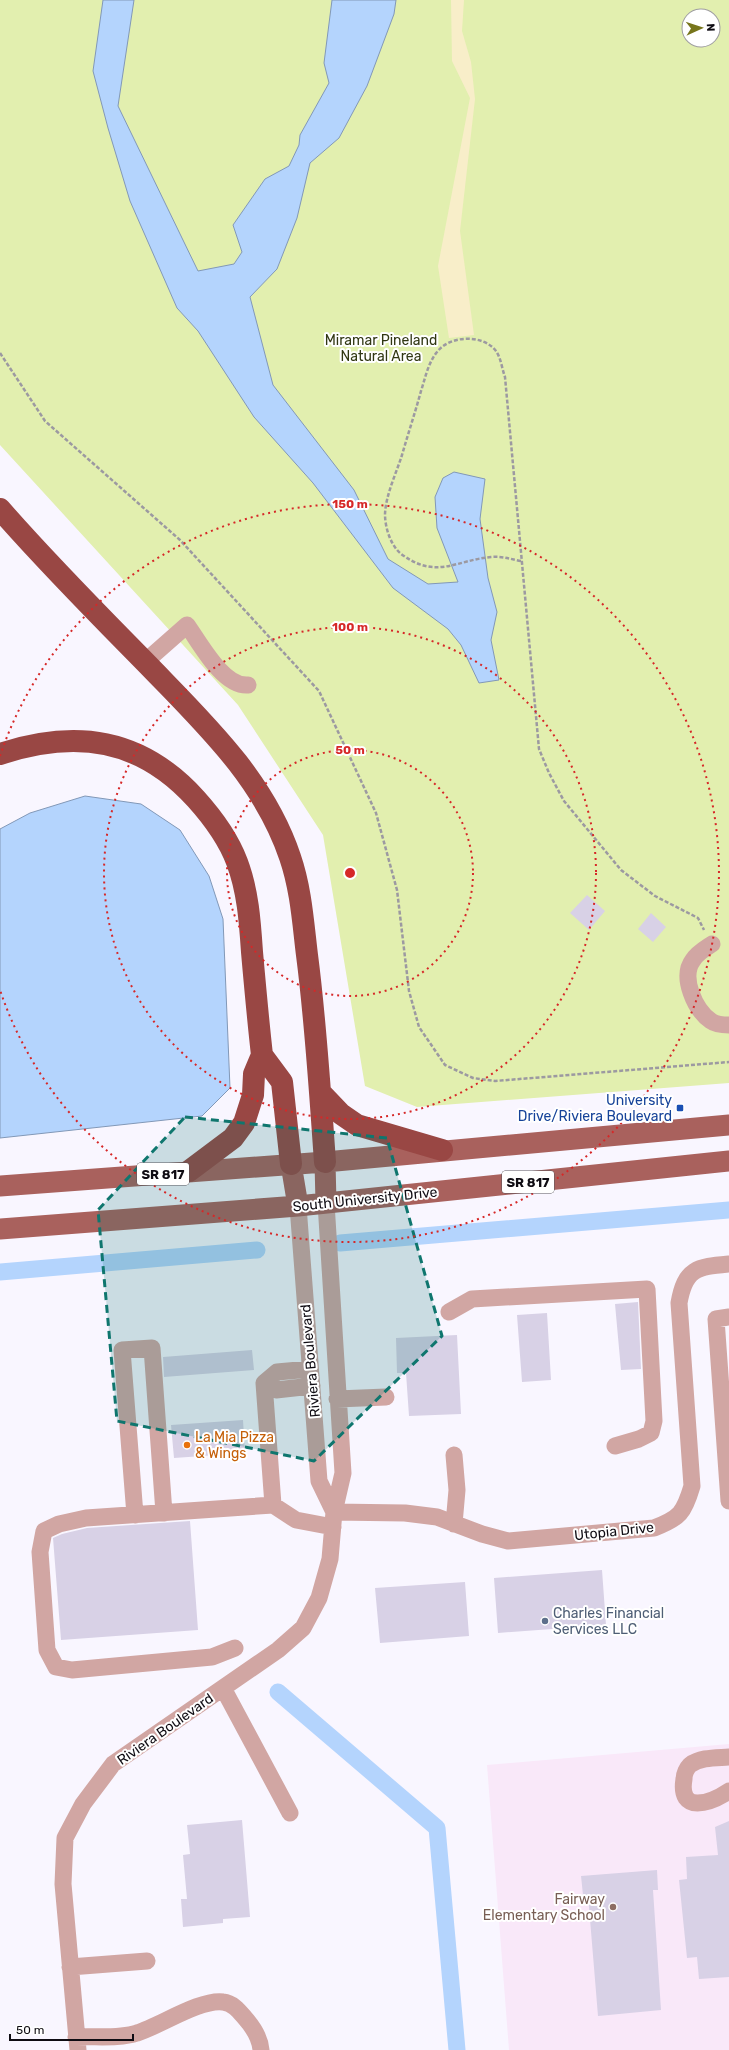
<svg xmlns="http://www.w3.org/2000/svg" width="729" height="2050" viewBox="0 0 729 2050" font-family="Rubik,sans-serif">
<style>
.education{fill:#f9e8f9}
.green{fill:#e2efaf;fill-rule:evenodd}
.sand{fill:#f8eec9}
.water{fill:#b4d4fd;stroke:#8298b7}
.lines{fill:none;stroke-linecap:round;stroke-linejoin:round}
.canal{stroke:#b4d4fd;stroke-width:17}
.building{fill:#d8d1e6}
.path{stroke:#9c99a1;stroke-width:2.5;stroke-dasharray:4 2;stroke-linecap:butt}
.minor{stroke:#d1a6a3;stroke-width:17}
.major{stroke:#a9615d;stroke-width:21}
.highway{stroke:#994744;stroke-width:22}
.marked{fill:#0f766e;fill-opacity:0.2;stroke:#0f766e;stroke-width:3;stroke-dasharray:8 5;stroke-linejoin:round}
.ring{fill:none;stroke:#d62828;stroke-width:2;stroke-dasharray:2 4}
.transit-dot{fill:#1a4fb4;stroke:#fff;stroke-width:1.5}
.food-dot{fill:#e8710a;stroke:#fff;stroke-width:1.5}
.service-dot{fill:#5c6f8a;stroke:#fff;stroke-width:1.5}
.education-dot{fill:#8d6e63;stroke:#fff;stroke-width:1.5}
.labels{text-anchor:middle;stroke-width:4;stroke-linejoin:round;paint-order:stroke}
.shield{fill:#fff;stroke:#57555a;stroke-width:1}
.shield-label{font-size:13px;font-weight:bold;fill:#0f0c13}
.park-label{font-size:14px;fill:#313713;stroke:#fff}
.transit-label{font-size:14px;fill:#164399;stroke:#fff;text-anchor:end}
.street-label{font-size:14px;fill:#0f0c13;stroke:#fff}
.food-label{font-size:14px;fill:#c56008;stroke:#fff;text-anchor:start}
.service-label{font-size:14px;fill:#4e5e75;stroke:#fff;text-anchor:start}
.education-label{font-size:14px;fill:#785e54;stroke:#fff;text-anchor:end}
.centre{fill:#d62828;stroke:#fff;stroke-width:2}
.ring-label{font-size:12px;text-anchor:middle;font-weight:bold;fill:#d62828;stroke:#fff;stroke-width:4;stroke-linejoin:round;paint-order:stroke}
</style>
<rect width="100%" height="100%" fill="#f9f6ff"/>
<path class="education" d="M729,1744V2050H509L487,1765Z"/>
<path class="green" d="M0,0H729V1083L417,1107L365,1086L323,835L238,705L0,445ZM689,16H713V40H689Z"/>
<path class="sand" d="M451,0H464L462,31L471,62L475,99L460,231L474,335L449,338L438,266L470,98L452,61Z"/>
<path class="water" d="M103,0H134L118,106L198,271L234,264L242,252L233,225L265,179L289,166L299,145L300,135L329,83L324,63L332,0H396L394,14L367,86L339,138L310,163L297,218L277,269L250,297L273,385L354,490L388,559L428,584L458,582L437,528L435,497L443,478L454,472L485,479L480,519L488,578L497,612L491,640L499,680L479,683L461,645L448,629L393,588L313,483L254,417L198,331L177,308L130,201L108,128L93,71Z
M85,796L141,804L180,830L209,876L223,919L230,1088L202,1116L0,1138V829L30,813Z"/>
<g class="lines">
<path class="canal" d="M340,1243L729,1210
M0,1272L257,1250
M278,1692L437,1828L457,2050"/>
</g>
<path class="building" d="M587,895L605,911L589,930L570,913Z
M651,913L666,927L653,942L638,929Z
M638,1302L641,1369L621,1370L615,1304Z
M547,1313L551,1380L522,1382L517,1315Z
M457,1335L461,1414L409,1416L406,1373H397L396,1338Z
M252,1350L254,1370L164,1377L163,1357Z
M243,1420L245,1453L174,1458L171,1425Z
M190,1521L198,1630L61,1640L53,1538L62,1534L87,1528Z
M602,1570L606,1625L498,1633L494,1578Z
M465,1582L469,1636L380,1643L375,1588Z
M242,1820L250,1917L223,1919V1923L183,1927L181,1899H187L183,1855L190,1854L187,1825Z
M729,1821V1977L699,1979L697,1957L687,1958L679,1880L687,1879L686,1857L718,1855L715,1827Z
M657,1870L658,1890H653L661,2010L598,2016L588,1895H583L581,1876Z"/>
<g class="lines">
<path class="path" d="M0,353L45,421L180,540L319,691L376,813L397,890L409,991L419,1027L445,1065L473,1078L495,1081L729,1062
M521,561C510,559 502,556 491,557C457,560 437,579 404,556C391,548 385,528 385,514C386,494 396,474 402,455C408,434 415,413 421,391C425,379 428,363 437,352C450,335 483,334 496,351C501,358 502,369 505,377L539,749L549,773L564,801L621,870L655,896L698,918L704,930"/>
<path class="minor" d="M145,662L187,625C200,643 223,687 248,685
M712,944C706,948 697,953 693,960C680,977 695,1010 711,1021C715,1024 724,1025 729,1025
M298,1206L319,1481L334,1512
M449,1312L472,1299L647,1289L654,1421L651,1433L639,1439L615,1446
M729,1317L716,1319L729,1501
M310,1369L277,1372L264,1383L276,1390L312,1386
M264,1383L273,1505
M337,1399L386,1397
M334,1512L405,1513L437,1517L482,1534L508,1541L654,1528C680,1518 684,1513 692,1486L679,1303C685,1268 697,1267 729,1264
M135,1515L122,1350L152,1348L164,1513
M454,1524L457,1490L454,1455
M235,1648L212,1657L72,1670L56,1667L47,1650L40,1552L44,1531L59,1524L86,1518L273,1505L296,1520L333,1527
M223,1688L290,1813
M729,1757C716,1758 701,1757 690,1765C687,1768 684,1774 684,1779C678,1815 711,1803 729,1791
M70,1967L147,1961
M76,2037C96,2036 119,2039 137,2033C160,2026 200,1999 223,2002C233,2003 239,2011 245,2018C253,2027 260,2038 261,2050
M78,2050L63,1884L65,1838L83,1804L113,1764L278,1650L303,1628L319,1598L330,1559L334,1512L343,1473L326,1203"/>
<path class="major" d="M325,1162L326,1203
M291,1164L298,1206
M0,1186L325,1162L729,1125
M0,1229L298,1206L729,1161"/>
<path class="highway" d="M0,509C47,563 98,614 148,665C204,723 264,779 290,857C301,889 303,922 307,955C316,1024 320,1093 325,1162
M0,754C76,729 141,738 196,799C214,819 228,838 237,862C248,891 250,922 252,952C255,986 258,1020 262,1055L254,1074L253,1095L244,1123L233,1138L189,1171
M262,1055L282,1082L291,1164
M320,1092L341,1114L357,1125L442,1150"/>
</g>
<path class="marked" d="M185,1117L387,1138L442,1336L314,1461L117,1421L98,1210Z"/>
<g class="ring">
<circle cx="350" cy="873" r="123"/>
<circle cx="350" cy="873" r="246"/>
<path d="M0 756A369 369 0 1 1 0 990"/>
</g>
<rect class="transit-dot" x="676" y="1104" width="8" height="8" rx="2"/>
<circle class="food-dot" cx="187" cy="1445" r="4"/>
<circle class="service-dot" cx="545" cy="1621" r="4"/>
<circle class="education-dot" cx="613" cy="1907" r="4"/>
<g class="labels">
<g class="shield">
<rect x="137" y="1163" width="52" height="22" rx="3"/>
<rect x="502" y="1171" width="52" height="22" rx="3"/>
</g>
<g class="shield-label">
<text x="163" y="1179">SR 817</text>
<text x="528" y="1187">SR 817</text>
</g>
<g class="park-label">
<text x="381" y="345">Miramar Pineland<tspan x="381" dy="16">Natural Area</tspan></text>
</g>
<g class="transit-label">
<text x="672" y="1105">University<tspan x="672" dy="16">Drive/Riviera Boulevard</tspan></text>
</g>
<g class="street-label">
<text transform="translate(365 1199) rotate(-6)" y="5">South University Drive</text>
<text transform="translate(310 1361) rotate(-95)" y="5">Riviera Boulevard</text>
<text transform="translate(614 1531) rotate(-6)" y="5">Utopia Drive</text>
<text transform="translate(165 1729) rotate(-35)" y="5">Riviera Boulevard</text>
</g>
<g class="food-label">
<text x="195" y="1442">La Mia Pizza<tspan x="195" dy="16">&amp; Wings</tspan></text>
</g>
<g class="service-label">
<text x="553" y="1618">Charles Financial<tspan x="553" dy="16">Services LLC</tspan></text>
</g>
<g class="education-label">
<text x="605" y="1904">Fairway<tspan x="605" dy="16">Elementary School</tspan></text>
</g>
</g>
<circle cx="350" cy="873" r="6" class="centre"/>
<g class="ring-label">
<text x="350" y="508">150 m</text>
<text x="350" y="631">100 m</text>
<text x="350" y="754">50 m</text>
</g>
<g transform="translate(701 28) rotate(87)"><circle r="19" fill="#ffffff" stroke="#9f9ea1"/>
<path d="M0-3L7 15L0 10L-7 15Z" fill="#77751b"/>
<text y="-6" font-size="11" font-weight="bold" text-anchor="middle" fill="#0f0c13">N</text>
</g>
<path d="M10 2034v6h123v-6" fill="none" stroke="#0f0c13" stroke-width="2"/>
<text x="16" y="2034" font-size="12" fill="#0f0c13" stroke="#ffffff" stroke-width="3" paint-order="stroke">50 m</text>
</svg>
